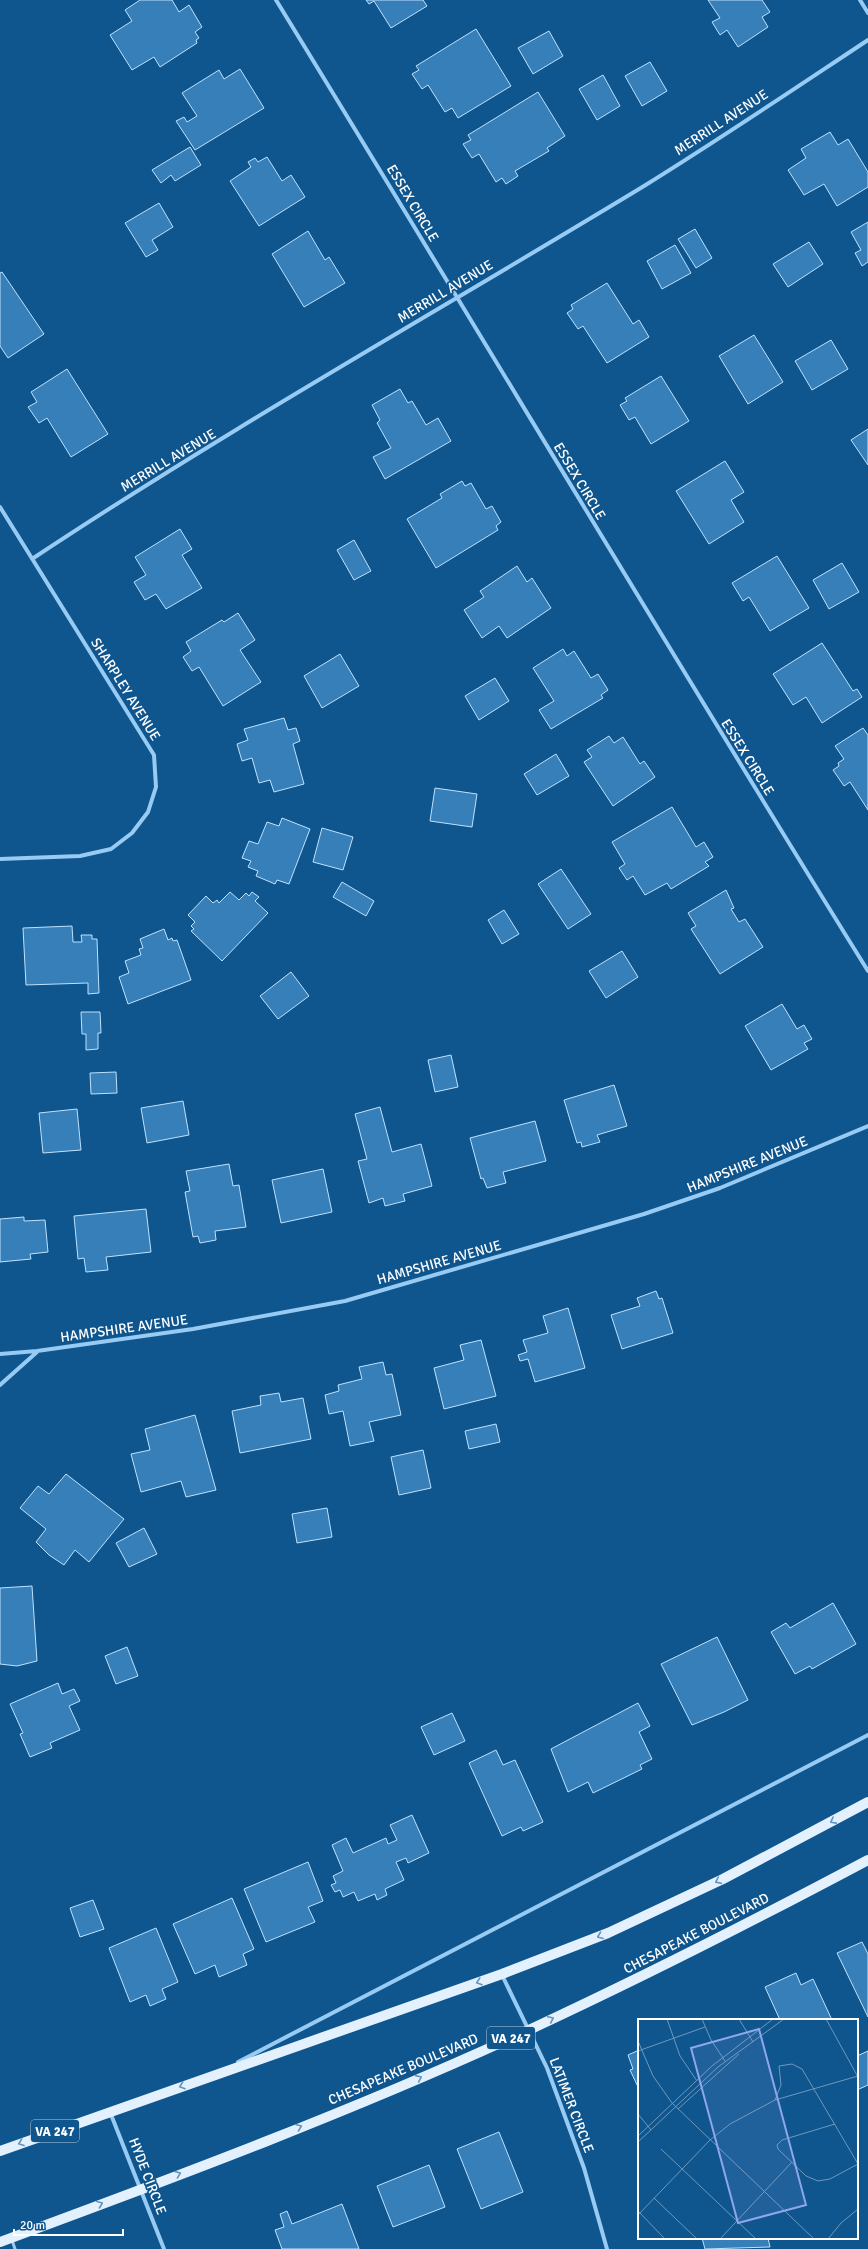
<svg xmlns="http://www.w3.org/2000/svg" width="868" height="2249" viewBox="0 0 868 2249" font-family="Signika,sans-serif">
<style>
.building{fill:#377fb8;stroke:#bee2fe}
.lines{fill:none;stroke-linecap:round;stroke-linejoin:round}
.service{stroke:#97cbf3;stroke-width:3}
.minor{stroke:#97cbf3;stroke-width:4}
.primary{stroke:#e3f1ff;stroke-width:10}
.oneway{stroke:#6493bb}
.labels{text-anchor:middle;stroke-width:3.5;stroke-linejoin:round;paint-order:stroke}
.shield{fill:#0f558e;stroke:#b7ccdd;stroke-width:1}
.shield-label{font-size:13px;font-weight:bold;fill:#fff}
.street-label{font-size:14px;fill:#fff;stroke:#0f558e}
.inset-road{fill:none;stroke:#6f99bb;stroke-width:1}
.view{fill:#8ea6ec;fill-opacity:0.15;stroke:#8ea6ec;stroke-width:2}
.inset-edge{fill:none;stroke:#fff;stroke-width:2}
</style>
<rect width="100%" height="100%" fill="#0f558e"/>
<path class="building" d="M140,0H172L179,12L189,5L202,27L195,32L199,38L196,40L197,43L160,67L154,57L132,70L110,35L132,21L125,10Z
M366,0H423L427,6L391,28L374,1L369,4Z
M708,0H762L770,12L762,17L768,27L738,47L727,30L720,35L712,22L720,18Z
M476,29L511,86L458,118L452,108L445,112L428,85L422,89L412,74L419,70L416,66Z
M549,31L563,56L533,74L518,48Z
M650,62L667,91L642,106L625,76Z
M240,69L264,108L195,150L176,121L184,117L187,122L197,116L182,93L219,70L224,79Z
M603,75L620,106L597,120L579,89Z
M538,92L565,136L547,148L549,151L515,171L518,176L506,184L502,178L496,182L479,154L472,158L463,144L471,140L468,135Z
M830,132L838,145L848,139L868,172V187L837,206L824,184L804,195L788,170L806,158L801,149Z
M190,147L201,165L175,181L171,175L161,183L152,170Z
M267,157L282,181L291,175L305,197L259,226L230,181L251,167L248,162L255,158L258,162Z
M159,203L173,227L152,240L158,250L146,257L125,223Z
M868,222V262L862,266L855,253L861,250L851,232Z
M695,229L712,258L696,268L678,239Z
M308,231L325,260L329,257L345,283L304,307L272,254Z
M809,242L823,264L788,287L773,264Z
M675,245L691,273L662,289L647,261Z
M2,272L44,334L8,358L0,346V273Z
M607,283L633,324L639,320L649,337L607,363L583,326L578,329L567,313L573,309L571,305Z
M754,335L783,382L748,404L719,356Z
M831,340L848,369L812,390L795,361Z
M67,369L108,434L71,457L47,418L39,423L28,407L37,402L31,392Z
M661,376L689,421L651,444L635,417L629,420L620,405L627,401L625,398Z
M400,389L408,403L412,401L426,425L438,418L451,441L385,479L373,457L391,448L377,423L380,420L372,405Z
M868,429V465L851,440Z
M725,461L744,492L731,500L744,522L709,544L676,491Z
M462,481L465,486L471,483L486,509L492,506L501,522L496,526L498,530L436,568L407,519L442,498L440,494Z
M180,529L192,549L182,555L202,588L166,609L156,594L145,600L134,582L146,575L135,557Z
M354,540L371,571L354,580L337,550Z
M777,556L809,608L770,631L749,597L743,601L732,583Z
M842,563L859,592L829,609L813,580Z
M517,566L527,582L532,578L551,608L507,638L499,626L482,638L464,610L484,597L480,591Z
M238,613L255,640L240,650L261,682L223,706L199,667L192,671L183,657L191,651L186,642L222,620L224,622Z
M822,643L853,691L857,689L862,697L822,723L806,697L793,705L773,674Z
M563,649L567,656L574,651L591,678L598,674L608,690L601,695L603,698L551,729L539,710L554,701L533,668Z
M340,654L359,686L322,708L304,676Z
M495,678L509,701L479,720L465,696Z
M284,718L288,730L296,728L300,741L293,744L304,784L274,792L270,780L259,783L252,758L242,761L237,744L248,740L244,729Z
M863,728L868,735V810L850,782L844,786L833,770L839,766L838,763L844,759L835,746Z
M609,736L614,743L623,737L640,764L644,761L655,777L613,806L584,762L592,757L587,750Z
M556,754L569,776L537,795L524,774Z
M435,788L477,794L472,827L430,821Z
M672,807L696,847L704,842L713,857L705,862L709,866L671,889L667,883L645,895L633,876L627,880L619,868L625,864L612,842Z
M282,818L310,829L289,884L277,880L275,884L256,876L258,871L248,867L251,861L242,858L249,841L258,844L267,822L279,826Z
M322,828L353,837L343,870L313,862Z
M561,869L591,914L568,929L538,884Z
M342,882L374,901L366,916L333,897Z
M726,890L734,908L731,909L739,922L745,919L763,947L720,974L691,929L696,926L688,913Z
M230,892L239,900L246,893L249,896L252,892L259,897L255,901L268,913L222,961L191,931L194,929L191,926L195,922L188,915L206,896L213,903L217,900L219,903Z
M504,910L519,934L502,944L488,920Z
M72,926L73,942H82L81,935H92V939H97L99,993L88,994V983L26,985L23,928Z
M164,929L168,940L172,938L173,941L177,940L191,980L128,1004L119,977L129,973L125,961L141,955L139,949L143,948L140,939Z
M622,951L638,977L606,998L589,971Z
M291,972L309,996L278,1019L260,996Z
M782,1004L797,1029L804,1025L812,1039L804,1043L808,1049L771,1070L745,1026Z
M81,1012H100L101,1033H98V1049L86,1050V1034H82Z
M451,1055L458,1087L435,1092L428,1060Z
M116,1072L117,1093L91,1094L90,1073Z
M614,1085L627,1126L597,1135L600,1142L582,1147L581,1142L577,1143L564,1100Z
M183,1101L189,1135L147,1143L141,1108Z
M380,1107L392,1152L421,1144L432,1186L403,1194L405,1201L385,1206L383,1198L369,1203L358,1161L367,1159L355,1114Z
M77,1109L81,1150L43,1153L39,1113Z
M535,1121L546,1161L503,1172L506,1183L487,1188L483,1178L481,1179L470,1138Z
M229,1164L233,1186L239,1185L246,1227L215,1231L216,1240L200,1243L198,1236L193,1237L185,1192L190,1191L186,1171Z
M323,1169L332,1212L281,1223L272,1180Z
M146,1209L151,1252L106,1257L108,1270L86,1272L84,1258L78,1259L74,1216Z
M24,1217V1221L45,1220L48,1252L30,1254L31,1259L0,1262V1219Z
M656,1291L659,1299L662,1298L673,1333L622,1349L611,1315L640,1306L637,1298Z
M568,1308L585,1368L535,1382L528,1359L520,1361L518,1355L527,1352L523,1340L548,1333L543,1316Z
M481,1340L496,1396L444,1409L434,1368L464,1360L460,1345Z
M383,1362L386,1375L392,1374L401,1415L369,1422L374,1441L350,1446L343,1411L329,1414L325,1395L339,1391L338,1385L362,1379L359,1367Z
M279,1393L281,1402L303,1398L311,1439L240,1453L232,1411L261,1405L260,1396Z
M195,1415L216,1490L186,1497L181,1481L141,1492L131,1454L150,1450L145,1429Z
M496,1424L500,1442L469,1449L465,1431Z
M423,1450L431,1488L399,1495L391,1457Z
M66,1474L124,1519L89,1562L75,1550L64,1565L49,1555L36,1542L46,1529L20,1508L38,1486L49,1494Z
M327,1508L332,1537L297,1543L292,1514Z
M144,1528L157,1554L129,1567L116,1543Z
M32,1586L37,1661L17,1666L0,1664V1588Z
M833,1603L856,1644L812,1669L810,1666L795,1674L771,1632L786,1623L790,1628Z
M717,1637L748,1700L724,1712L692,1725L661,1664Z
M127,1647L138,1676L116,1684L105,1656Z
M58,1683L62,1694L74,1689L80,1701L69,1706L80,1730L50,1743L52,1748L30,1757L20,1734L23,1733L10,1704Z
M638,1703L650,1726L639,1732L652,1759L640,1765L642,1769L593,1793L588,1782L568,1792L551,1749Z
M452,1713L465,1741L434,1755L421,1727Z
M496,1750L503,1765L515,1760L543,1822L523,1831L521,1827L502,1836L469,1763Z
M412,1815L429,1853L408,1863L406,1858L396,1862L404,1880L385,1889L387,1895L377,1900L375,1894L358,1901L354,1892L343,1897L340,1890L335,1892L331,1885L336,1883L333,1876L343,1871L332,1845L346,1838L353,1853L386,1838L388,1844L397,1840L390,1825Z
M308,1862L323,1901L308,1907L315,1922L266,1942L244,1889Z
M232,1898L254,1949L243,1954L247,1965L219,1977L215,1965L195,1974L173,1924Z
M93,1900L104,1929L80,1937L70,1908Z
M156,1928L178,1982L162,1989L166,1999L150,2006L146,1995L130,2002L109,1948Z
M862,1942L868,1954V2017L837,1953Z
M796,1973L801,1985L813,1979L832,2020H780L765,1987Z
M639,2050V2089L630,2070L633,2069L628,2055Z
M868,2051V2085L857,2090V2056Z
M499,2132L523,2192L481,2209L457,2149Z
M429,2165L445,2207L393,2227L377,2186Z
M342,2204L359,2249H282L275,2230L284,2227L280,2214L287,2211L292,2224Z
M702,2238H768L770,2247L705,2249Z"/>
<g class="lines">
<path class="service" d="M12,2240L15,2249"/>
<path class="minor" d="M276,0C474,323 668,649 868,971
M860,0L868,13
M0,507L154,755L156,787L148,812L132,833L111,849L80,856L0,859
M32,559C231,427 440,310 644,186C720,139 794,89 868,40
M0,1354L37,1351L193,1329L345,1301L644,1214L720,1188L868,1126
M0,1385L37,1352
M502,1975L547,2068L584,2168L607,2249
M238,2062L868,1735
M110,2112L164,2249"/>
<path class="primary" d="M0,2151L502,1974L608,1933L723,1879L868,1802
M0,2242C179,2176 358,2109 531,2029C645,1976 757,1919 868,1860"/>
</g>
<defs><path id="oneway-chevron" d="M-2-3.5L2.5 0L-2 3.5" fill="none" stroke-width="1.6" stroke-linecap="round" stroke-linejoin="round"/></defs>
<g class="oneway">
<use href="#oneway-chevron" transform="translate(833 1821) rotate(152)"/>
<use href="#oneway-chevron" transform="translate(718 1881) rotate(154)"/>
<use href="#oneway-chevron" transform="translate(600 1936) rotate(159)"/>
<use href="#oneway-chevron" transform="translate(479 1982) rotate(161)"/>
<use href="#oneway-chevron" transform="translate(551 2019) rotate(-25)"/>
<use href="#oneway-chevron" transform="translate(419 2078) rotate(-24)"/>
<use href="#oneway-chevron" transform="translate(182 2086) rotate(161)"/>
<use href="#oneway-chevron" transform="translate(299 2127) rotate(-21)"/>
<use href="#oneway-chevron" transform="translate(21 2143) rotate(160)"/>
<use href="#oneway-chevron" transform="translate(178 2174) rotate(-21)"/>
<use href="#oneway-chevron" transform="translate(100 2204) rotate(-21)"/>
</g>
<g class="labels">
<g class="shield">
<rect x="487" y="2027" width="48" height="22" rx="3"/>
<rect x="31" y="2120" width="48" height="22" rx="3"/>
</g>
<g class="shield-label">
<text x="511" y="2043">VA 247</text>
<text x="55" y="2136">VA 247</text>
</g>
<g class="street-label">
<text transform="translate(721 122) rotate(-33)" y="5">MERRILL AVENUE</text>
<text transform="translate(413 203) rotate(59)" y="5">ESSEX CIRCLE</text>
<text transform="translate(445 291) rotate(-31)" y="5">MERRILL AVENUE</text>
<text transform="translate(168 460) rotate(-31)" y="5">MERRILL AVENUE</text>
<text transform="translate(580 481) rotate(59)" y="5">ESSEX CIRCLE</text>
<text transform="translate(126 689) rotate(58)" y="5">SHARPLEY AVENUE</text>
<text transform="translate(748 757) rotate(58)" y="5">ESSEX CIRCLE</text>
<text transform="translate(747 1164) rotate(-22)" y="5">HAMPSHIRE AVENUE</text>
<text transform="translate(439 1262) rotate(-16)" y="5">HAMPSHIRE AVENUE</text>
<text transform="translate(124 1328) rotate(-8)" y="5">HAMPSHIRE AVENUE</text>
<text transform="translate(696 1933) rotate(-27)" y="5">CHESAPEAKE BOULEVARD</text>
<text transform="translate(403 2069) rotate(-23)" y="5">CHESAPEAKE BOULEVARD</text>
<text transform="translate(572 2105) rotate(69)" y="5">LATIMER CIRCLE</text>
<text transform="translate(148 2176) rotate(69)" y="5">HYDE CIRCLE</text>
</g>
</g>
<g transform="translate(638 2019)">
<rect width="220" height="220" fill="#0f558e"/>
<path class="inset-road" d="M29,0L42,37L59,62M64,0L73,21L87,42M101,0L115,23M188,0L220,58M0,22L15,57L34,84L176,220M0,32L67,8M137,81L143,66L141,47L154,45L164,50L220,145M40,90L101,35M0,95L13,111M197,105L144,121L139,126L140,130L168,157L180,162L192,160L220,145M0,117L74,47L135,0M0,123L80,48L146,0M23,130L118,220M16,179L59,220M0,192L27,220M0,196L72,121L92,105L137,81L220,57M82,220L154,143M190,220L203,204L220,190"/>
<path class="view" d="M121,10L168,186L100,204L53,29Z"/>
<rect width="220" height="220" class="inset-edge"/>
</g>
<path d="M14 2229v6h109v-6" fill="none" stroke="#ffffff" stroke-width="2"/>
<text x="20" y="2229" font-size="12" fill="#ffffff" stroke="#0f558e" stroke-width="3" paint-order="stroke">20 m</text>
</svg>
